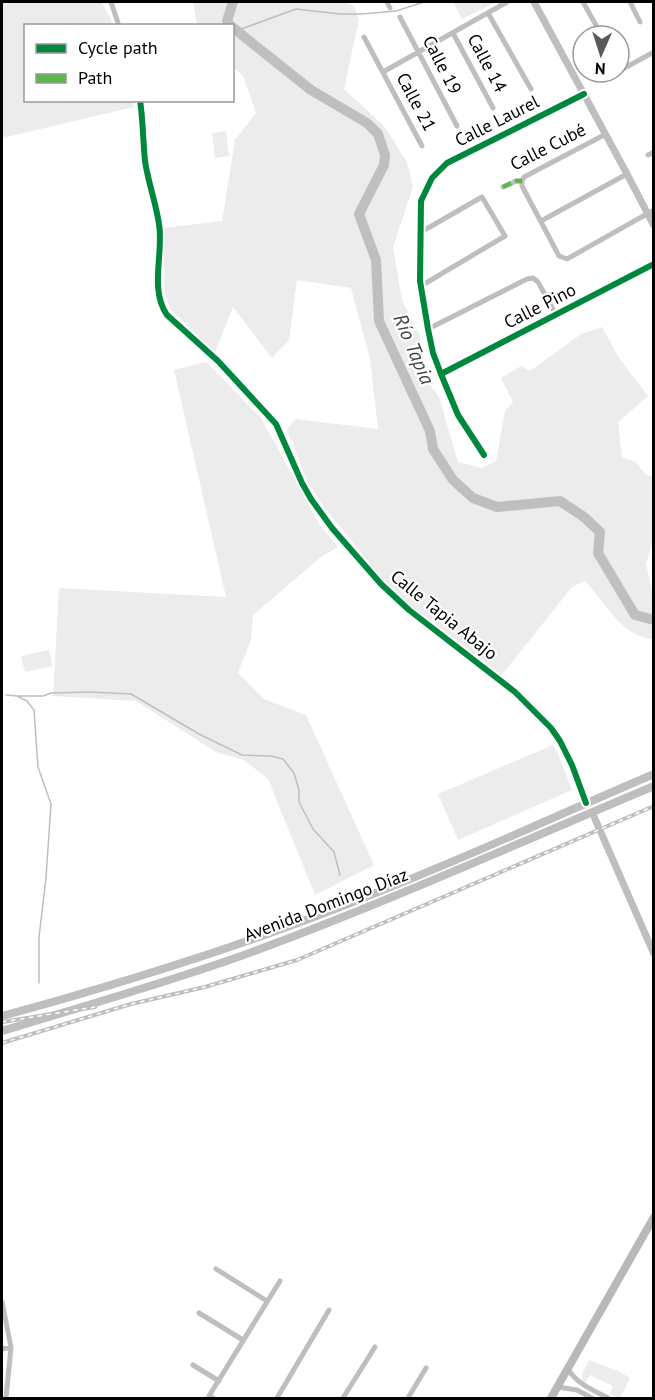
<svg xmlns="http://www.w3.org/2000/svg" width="655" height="1400" viewBox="0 0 655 1400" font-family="'PT Sans',sans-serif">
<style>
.green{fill:#ececec}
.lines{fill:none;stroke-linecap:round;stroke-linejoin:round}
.stream{stroke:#bfbfbf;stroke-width:1.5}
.river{stroke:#bfbfbf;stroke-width:10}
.minor{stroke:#bebebe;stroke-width:5}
.tertiary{stroke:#bebebe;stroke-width:7}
.secondary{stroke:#b8b8b8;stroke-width:8}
.primary{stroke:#bebebe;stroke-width:8}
.rail-casing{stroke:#bebebe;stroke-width:4}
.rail{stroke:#fff;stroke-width:1.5;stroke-dasharray:4.5;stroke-linecap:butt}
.quiet{stroke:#58b947;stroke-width:4.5;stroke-dasharray:9 4.5;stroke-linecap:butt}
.cycleway-casing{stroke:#fff;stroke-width:10}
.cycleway{stroke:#00873e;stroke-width:6}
.labels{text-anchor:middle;stroke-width:4.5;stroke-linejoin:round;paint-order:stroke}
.street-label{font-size:18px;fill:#000;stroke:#fff}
.water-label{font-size:20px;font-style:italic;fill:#444;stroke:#fff}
</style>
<rect width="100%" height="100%" fill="#fff"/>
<path class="green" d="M2,2H102L114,25L26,26V100L133,101L134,107L2,138Z
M193,2H344L354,6L359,19L344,89L384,126L407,162L413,187L393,247L402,300L420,336L419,371L439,397L458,462L482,468L496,461L505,411L513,402L501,378L521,366L530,371L581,334L602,327L619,358L648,396L618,422L622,457L636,462L645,474L653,477V540L646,564L653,594V639C623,638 604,601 585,581L572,587L501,676L409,606L385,582L324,507L308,483L287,430L295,419L378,429L370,359L351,288L297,280L289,340L272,358L233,307L215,352L171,310L165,293L163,228L222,221L235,140L256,113L243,76L233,67L232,26L197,25Z
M453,2H496L462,19Z
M226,131L229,156L215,158L212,133Z
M206,362L261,418L320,525L338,547L321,557L253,615L251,640L238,673L264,699L306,715L374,865L315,895L268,779L244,760L216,752L136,701L53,696L59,588L226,597L174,370Z
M49,650L53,666L25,672L21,656Z
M553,745L559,756L572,790L458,840L438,794Z
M589,1360L618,1371L630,1378L620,1398L610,1394L613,1386L590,1375L585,1383L582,1380V1374Z"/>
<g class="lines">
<path class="stream" d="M453,2H459
M236,31L296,9L340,14H362L396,11L424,2
M6,695L17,696L27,701L34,710L38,767L51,804L46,878L39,937V983
M17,696H43L51,693L90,692L131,694L199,734L242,755L271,756L283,759L294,773L299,790V802L313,829L334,852L340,875"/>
<path class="river" d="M231,26L227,21L233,2
M232,27L311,90L367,123L378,134L385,155L384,165L359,214L376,260L379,321L430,431L433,449L453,480L473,498L497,507L560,501L584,517L600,532L598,553L635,615L654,620"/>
<path class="minor" d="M111,2L119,26
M387,2L390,8
M583,2L602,36
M630,2L640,22
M488,13L531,89
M400,17L457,126
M453,33L493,108
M364,37L422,146
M619,71L654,52
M383,72L507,2
M140,100C143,120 143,141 145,161C148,182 156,203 159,224C164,253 149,289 167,315L218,361L276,424L302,483L311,499L332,528L381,584L409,610L515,692L551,728L560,741L572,765L586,803
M648,155L654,152
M522,181V186L559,256L567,259L654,210
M503,187L516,181H522L524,177L606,134
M541,221L627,174
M421,232L482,197L505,236L421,286
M428,329L527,279L533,278L538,282L556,315
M441,374L654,264
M484,455L458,415L441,374L433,353L428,329L420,281L421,201L432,178L447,163L584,94
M216,1269L267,1301
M2,1302L11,1347L6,1398
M199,1313L243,1340
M2,1349L11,1347
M193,1365L219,1381
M568,1369C578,1385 593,1390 608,1398
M558,1387L577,1390L592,1398
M213,1398L209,1396L280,1281
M277,1398L329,1310
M343,1398L375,1347
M408,1398L426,1368"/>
<path class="tertiary" d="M534,2L627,174L654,226
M592,812L654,954"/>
<path class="secondary" d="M551,1398L654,1217"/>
<path class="primary" d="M2,1016C127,982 252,943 373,894C468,857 560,814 654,774
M2,1031C81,1007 162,984 241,956C381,905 516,844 654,786"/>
<defs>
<path id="rail" d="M2,1022L95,1007
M2,1043L131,1004L205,987L297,960L654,806"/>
</defs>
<use href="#rail" class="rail-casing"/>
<use href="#rail" class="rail"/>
<path class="quiet" d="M503,187L516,181H522"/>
<defs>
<path id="cycleway" d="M140,100C143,120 143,141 145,161C148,182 156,203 159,224C164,253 149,289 167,315L218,361L276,424L302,483L311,499L332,528L381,584L409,610L515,692L551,728L560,741L572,765L586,803
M441,374L654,264
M484,455L458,415L441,374L433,353L428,329L420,281L421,201L432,178L447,163L584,94"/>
</defs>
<use href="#cycleway" class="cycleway-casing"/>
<use href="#cycleway" class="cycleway"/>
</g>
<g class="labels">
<g class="street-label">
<text transform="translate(487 63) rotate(62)" y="6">Calle 14</text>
<text transform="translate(442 65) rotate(63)" y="6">Calle 19</text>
<text transform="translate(416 102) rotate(62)" y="6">Calle 21</text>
<text transform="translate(497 121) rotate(-27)" y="6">Calle Laurel</text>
<text transform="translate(548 147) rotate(-27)" y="6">Calle Cubé</text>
<text transform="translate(540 306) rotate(-27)" y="6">Calle Pino</text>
<text transform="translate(444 615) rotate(39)" y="6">Calle Tapia Abajo</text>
<text transform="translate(326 905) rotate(-21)" y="6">Avenida Domingo Díaz</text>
</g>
<g class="water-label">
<text transform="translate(414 349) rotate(67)" y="7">Río Tapia</text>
</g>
</g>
<rect width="655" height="1400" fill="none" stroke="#000000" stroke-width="6"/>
<rect x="24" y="24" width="210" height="78" fill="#ffffff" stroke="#999999" stroke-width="1.5"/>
<rect x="36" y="44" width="30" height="9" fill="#00873e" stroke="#999999" stroke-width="1.5"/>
<text x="78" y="54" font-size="18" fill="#000000">Cycle path</text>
<rect x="36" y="74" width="30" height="9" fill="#58b947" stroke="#999999" stroke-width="1.5"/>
<text x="78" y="84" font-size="18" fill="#000000">Path</text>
<g transform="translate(601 54) rotate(183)"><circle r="28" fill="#ffffff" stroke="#999999" stroke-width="1.5"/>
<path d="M0-4.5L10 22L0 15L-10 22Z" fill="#595959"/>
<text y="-9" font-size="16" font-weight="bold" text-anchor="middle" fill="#000000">N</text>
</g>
</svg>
